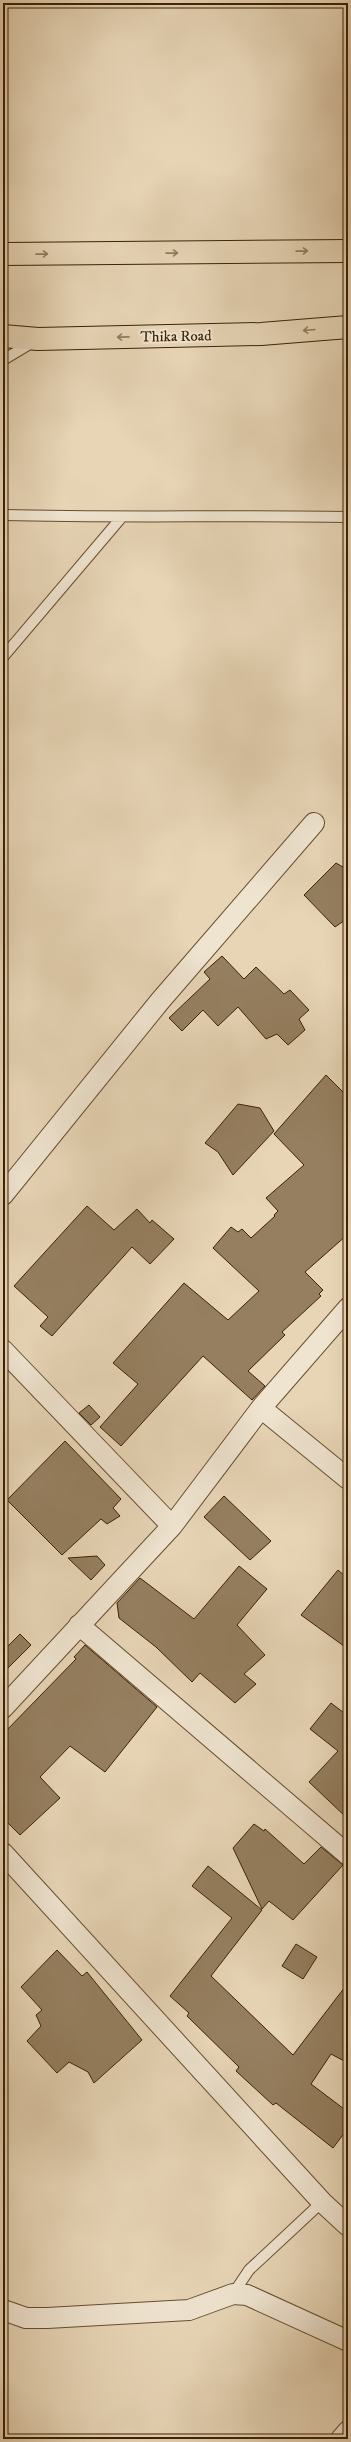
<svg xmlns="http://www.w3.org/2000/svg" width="351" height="2442" viewBox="0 0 351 2442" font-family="'IM FELL DW Pica',serif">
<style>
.building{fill:#957f60;stroke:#3c2102}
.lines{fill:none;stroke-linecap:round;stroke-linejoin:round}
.service-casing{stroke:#674e2f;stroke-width:12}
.minor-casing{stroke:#674e2f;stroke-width:22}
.trunk-casing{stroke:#3c2102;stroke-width:24}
.service{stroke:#efe4d0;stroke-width:10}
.minor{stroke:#efe4d0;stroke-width:20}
.trunk{stroke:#e7d5b6;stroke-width:22}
.oneway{stroke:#927b5c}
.labels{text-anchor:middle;stroke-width:4;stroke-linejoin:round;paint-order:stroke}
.street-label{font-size:15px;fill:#3c2102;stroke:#efe4d0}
</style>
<rect width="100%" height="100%" fill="#e7d5b6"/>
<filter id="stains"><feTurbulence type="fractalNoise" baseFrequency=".005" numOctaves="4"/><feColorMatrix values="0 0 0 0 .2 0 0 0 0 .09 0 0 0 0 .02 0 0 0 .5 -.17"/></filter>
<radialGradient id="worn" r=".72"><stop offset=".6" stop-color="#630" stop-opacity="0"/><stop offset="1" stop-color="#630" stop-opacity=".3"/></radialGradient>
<path class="building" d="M336,863L348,870V918L335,927L304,895Z
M222,956L244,979L256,967L284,994L290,990L309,1010L299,1019L305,1030L288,1045L277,1034L266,1039L238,1007L218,1026L203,1010L182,1031L169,1018L210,979L204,972Z
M326,1075L348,1097V1234L305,1272L323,1290L319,1294L321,1296L282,1332L285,1335L248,1371L265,1386L252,1400L203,1356L121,1446L100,1427L138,1384L113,1363L184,1283L228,1320L259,1291L213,1248L231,1227L238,1232L242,1229L251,1238L275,1216L274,1215L278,1211L266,1198L304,1165L274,1134Z
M238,1104L260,1108L274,1131L233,1175L218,1152L205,1143Z
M87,1206L114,1230L137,1209L150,1223L152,1220L174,1239L150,1264L132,1247L52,1336L40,1326L48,1317L14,1286Z
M89,1405L100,1417L91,1425L79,1413Z
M65,1441L121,1499L113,1508L120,1516L107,1524L101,1519L62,1555L7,1500Z
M224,1496L271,1541L250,1560L204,1517Z
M97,1556L105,1565L91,1580L68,1558Z
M239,1566L267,1589L237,1625L265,1655L244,1674L256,1684L235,1703L200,1673L192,1682L156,1647L119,1618L117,1603L140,1578L194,1619Z
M338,1570L348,1579V1649L301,1615Z
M20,1634L31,1645L3,1673V1651Z
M85,1645L157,1707L105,1772L70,1746L40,1777L60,1798L20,1835L3,1818V1734L76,1659L74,1657Z
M331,1703L348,1716V1819L309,1782L338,1751L310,1729Z
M254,1824L264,1831L265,1829L304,1864L321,1847L343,1865L293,1920L269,1901L262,1909L233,1848Z
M208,1866L262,1910L211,1976L293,2055L348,1983V2063L331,2054L311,2084L348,2112V2128L333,2148L276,2103L273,2105L236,2071L239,2067L187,2016L189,2013L170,1996L232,1918L192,1886Z
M296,1944L317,1957L303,1979L282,1966Z
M57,1950L82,1976L87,1972L142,2040L94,2083L88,2072L69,2062L57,2073L27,2041L41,2026L36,2015L42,2010L21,1987Z"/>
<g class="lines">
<defs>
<path id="service" d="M3,360L33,342
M3,515C118,518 233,515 348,517
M3,657L121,518
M233,2294L249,2270L322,2202"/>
<path id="minor" d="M3,1195L160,1001L314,823
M3,1350L172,1526
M261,1408L348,1479
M79,1625L348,1855
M3,1708L172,1526L261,1408L348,1308
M3,1853L322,2202L348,2226
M3,2310L26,2318H47L189,2310L233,2294L247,2295L348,2341
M341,2439L348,2431"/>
<path id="trunk" d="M3,254L348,251
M3,336L38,339L261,334L348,327"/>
</defs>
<use href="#service" class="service-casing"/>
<use href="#minor" class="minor-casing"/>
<use href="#trunk" class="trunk-casing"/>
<use href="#service" class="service"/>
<use href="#minor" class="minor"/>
<use href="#trunk" class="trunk"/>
</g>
<defs><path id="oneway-shaft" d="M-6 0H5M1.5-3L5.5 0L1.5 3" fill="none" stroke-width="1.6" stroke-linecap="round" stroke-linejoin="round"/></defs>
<g class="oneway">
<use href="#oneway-shaft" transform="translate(302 251) rotate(-1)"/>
<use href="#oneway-shaft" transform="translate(172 253) rotate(-1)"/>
<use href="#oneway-shaft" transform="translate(42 254) rotate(-1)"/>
<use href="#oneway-shaft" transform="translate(309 330) rotate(175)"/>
<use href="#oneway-shaft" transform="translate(123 337) rotate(179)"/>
</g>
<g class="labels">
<g class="street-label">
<text transform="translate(176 336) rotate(-1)" y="5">Thika Road</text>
</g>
</g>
<rect width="351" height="2442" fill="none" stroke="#e7d5b6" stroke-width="16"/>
<rect x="4" y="4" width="343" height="2434" fill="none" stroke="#3c2102" stroke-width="2"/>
<rect x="8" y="8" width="335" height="2426" fill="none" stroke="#3c2102"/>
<rect width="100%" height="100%" filter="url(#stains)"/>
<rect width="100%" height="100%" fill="url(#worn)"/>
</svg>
